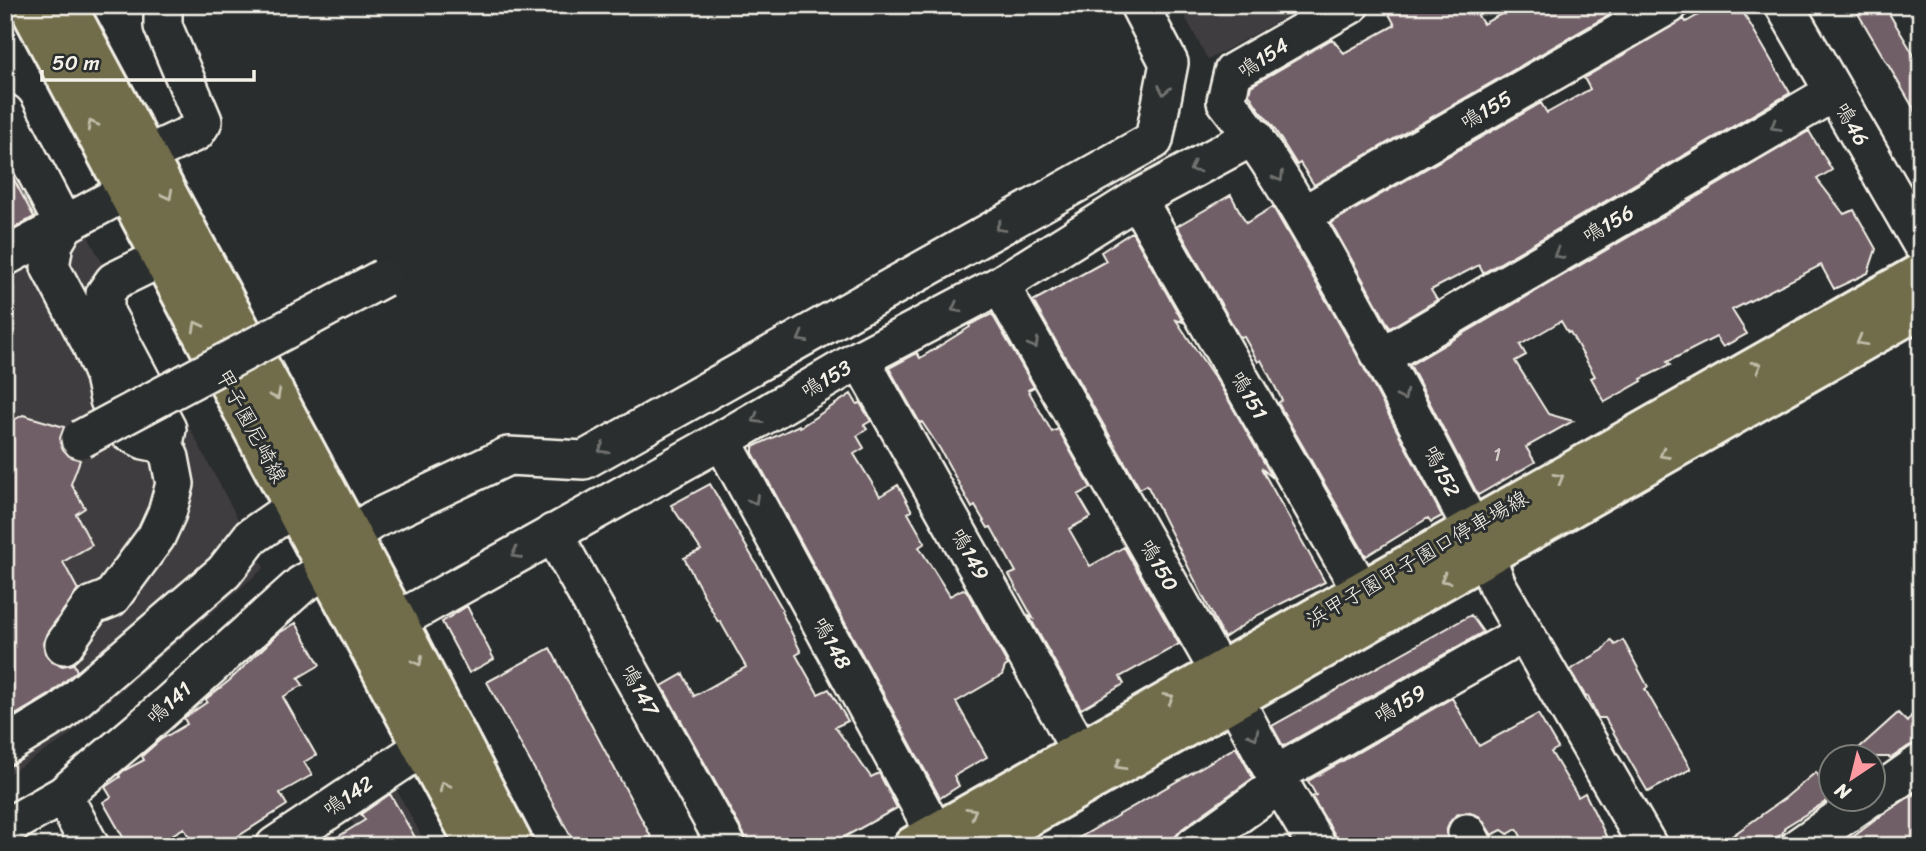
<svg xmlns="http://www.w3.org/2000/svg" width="1926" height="851" viewBox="0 0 1926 851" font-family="Sriracha,'Klee One',sans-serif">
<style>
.built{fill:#3f3c3f}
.building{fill:#715f67;stroke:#f4f1e8;stroke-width:2}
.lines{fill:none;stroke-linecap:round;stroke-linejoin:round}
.minor-casing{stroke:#f4f1e8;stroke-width:42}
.major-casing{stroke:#f4f1e8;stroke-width:44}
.minor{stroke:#2a2d2e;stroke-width:37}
.major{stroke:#716d4b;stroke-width:38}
.minor-bridge-casing{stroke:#f4f1e8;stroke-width:42;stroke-linecap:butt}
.minor-bridge{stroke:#2a2d2e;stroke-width:37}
.oneway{stroke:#71726f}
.oneway2{stroke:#c0bca9}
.labels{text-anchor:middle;stroke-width:6;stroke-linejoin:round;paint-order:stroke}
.number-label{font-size:18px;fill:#d3ccc8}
.street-label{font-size:21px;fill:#f4f1e8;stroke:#2a2d2e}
</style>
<rect width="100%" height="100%" fill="#2a2d2e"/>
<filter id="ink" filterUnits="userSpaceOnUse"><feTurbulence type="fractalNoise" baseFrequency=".0143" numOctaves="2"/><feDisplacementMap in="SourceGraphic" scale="14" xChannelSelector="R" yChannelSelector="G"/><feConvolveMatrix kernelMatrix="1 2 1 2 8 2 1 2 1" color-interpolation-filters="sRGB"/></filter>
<g filter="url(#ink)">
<path class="built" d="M1179,5H1307L1208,60Z
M5,80L264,568L63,740L5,776Z
M395,787L427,846H364L350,817Z"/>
<path class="building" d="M1384,5H1458L1462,11L1473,7L1483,24L1518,5H1626L1314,185L1300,163L1297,165L1272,125L1258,108L1249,94L1251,86L1332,39L1344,53L1395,25Z
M1716,5H1739L1790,93L1483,273L1479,265L1431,290L1437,300L1390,328L1331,223L1541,103L1547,113L1590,89L1584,78L1684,19L1686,22Z
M1853,5H1884L1921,67V121Z
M1809,131L1832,170L1817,179L1844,214L1854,210L1876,249L1868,273L1834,289L1821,265L1732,310L1747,334L1723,347L1716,337L1667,362L1670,365L1641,379L1642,381L1605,402L1591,378L1595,376L1570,332L1568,333L1561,321L1520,345L1526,355L1515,361L1548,414L1573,421L1526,447L1535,462L1478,495L1410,365Z
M5,163L34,217L5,233Z
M1231,195L1246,223L1273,207L1355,351L1442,516L1431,522L1428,518L1366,556L1278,403L1282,400L1261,360L1258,362L1244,337L1239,336L1177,226Z
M1132,232L1183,322L1176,320L1221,387L1273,478L1261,468L1325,582L1258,615L1224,638L1147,485L1140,489L1033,301L1106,261L1101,252Z
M992,314L1034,387L1028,390L1052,432L1058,429L1091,488L1078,495L1091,517L1069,529L1090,566L1124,547L1179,644L1120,677L1124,684L1081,709L1029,616L1033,618L1009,575L1016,572L991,527L988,528L975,506L972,508L940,449L922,422L920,423L889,368L917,353L920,358L970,327L969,325Z
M851,394L857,404L860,403L871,421L864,425L867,429L857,436L864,448L854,454L880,496L898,485L912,511L908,513L925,543L919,547L950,596L963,589L966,590L1008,665L1005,667L1002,675L956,702L987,757L954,776L959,786L940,798L753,453V447L799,425L800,427Z
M23,415L64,427L60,438L62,448L69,456L80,460L71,484L85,508L76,514L92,545L63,562L78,590L47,633L43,643L45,653L52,662L62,666L74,664L77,671L49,695L5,721V425Z
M710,484L783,610L781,611L801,652L796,655L818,694L829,689L848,721L835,727L871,777L879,773L897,808L828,846H748L745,836L662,686L683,674L694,696L746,667L720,621L718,622L684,558L701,550L671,505Z
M467,606L494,659L469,673L442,622Z
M1471,615L1483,632L1283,746L1272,726Z
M296,623L320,665L298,678L303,685L283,697L316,755L304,762L312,775L280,793L287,805L237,837L243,846H194L184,828L153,846H128L103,802L111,797L105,787L120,777L119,775L123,771L144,760L142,756L160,740L187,724L184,718L207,702L206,699L230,680L279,633Z
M1611,640L1615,645L1623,640L1648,687L1645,689L1691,769L1648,792L1605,718H1598L1588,696L1586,697L1570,670L1603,650Z
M550,648L656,846H576L487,682Z
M1452,698L1479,746L1538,714L1558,748L1551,752L1578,797L1585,793L1611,846H1526L1517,829L1508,834L1502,830L1492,835L1479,816L1467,812L1456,815L1449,823L1446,833L1450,846H1338L1335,835L1312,797L1316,795L1308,781Z
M1921,702V742L1909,746L1891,758L1889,757H1849L1898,713L1907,722Z
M1236,747L1253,778L1182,829L1175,837L1173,846H1065Z
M1816,772L1830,794L1827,801L1785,827L1782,834L1762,846H1718L1785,798Z
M1921,789V846H1841L1882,815Z
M390,794L420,846H323L365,820L361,814Z"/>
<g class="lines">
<defs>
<path id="minor" d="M1350,5L1233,72L1226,101C1268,154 1301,212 1334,271C1387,364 1436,460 1486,556L1497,585L1648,846
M1784,5L1921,243
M5,113L64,226L54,243L50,267L90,342L104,376L109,400L127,431L144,440L164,444
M146,155L196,132L203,121L163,26V5
M1137,199L1362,592
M1303,215L1669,5
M5,257L127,191
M1000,285L1235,700L1275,775L1317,846
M1383,356L1834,92
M860,359L1080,750
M722,440L942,846
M553,533L727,846
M351,535L373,520L508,456L584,460L1154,140L1169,63L1139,5
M397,621L722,440L860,359L1000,285L1137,199L1254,136
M64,645L91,606L111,598L156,537L167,513L175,484L170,458L164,444L167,429L105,312V294L114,281L161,258
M5,746L61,712L224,572L251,537L294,507
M1275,775L1524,633
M63,795L90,846
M1874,796L1921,763
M5,828L63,795L142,728L301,585L327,569
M1467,833L1474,846
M275,846L423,747
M1194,846L1280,784
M1800,846L1869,798"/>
<path id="major" d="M28,5L327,569L476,846
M66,5L397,621L514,846
M913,846L1921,273
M977,846L1921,308"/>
</defs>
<use href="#minor" class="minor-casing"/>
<use href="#major" class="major-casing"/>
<use href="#minor" class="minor"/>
<use href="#major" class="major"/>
<defs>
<path id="minor-bridge" d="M81,439L383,278"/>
</defs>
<use href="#minor-bridge" class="minor-bridge-casing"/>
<use href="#minor-bridge" class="minor-bridge"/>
</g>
<defs><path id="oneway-chevron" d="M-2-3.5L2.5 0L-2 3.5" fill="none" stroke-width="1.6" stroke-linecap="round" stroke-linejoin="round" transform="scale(1.75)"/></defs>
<g class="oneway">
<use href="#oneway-chevron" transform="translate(1164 90) rotate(101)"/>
<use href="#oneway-chevron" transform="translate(1775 126) rotate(150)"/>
<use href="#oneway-chevron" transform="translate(1194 168) rotate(152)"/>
<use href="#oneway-chevron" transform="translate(1279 177) rotate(59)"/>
<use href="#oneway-chevron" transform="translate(1000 227) rotate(151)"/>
<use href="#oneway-chevron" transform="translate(1558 254) rotate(150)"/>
<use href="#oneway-chevron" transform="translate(956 308) rotate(152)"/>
<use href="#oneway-chevron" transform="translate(802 338) rotate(151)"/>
<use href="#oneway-chevron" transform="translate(1034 344) rotate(60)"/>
<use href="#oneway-chevron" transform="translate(1403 396) rotate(63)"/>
<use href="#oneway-chevron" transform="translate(757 419) rotate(150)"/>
<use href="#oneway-chevron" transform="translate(603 449) rotate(151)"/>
<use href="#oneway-chevron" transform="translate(754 500) rotate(61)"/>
<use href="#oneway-chevron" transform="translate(516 554) rotate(151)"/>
<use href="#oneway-chevron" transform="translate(1254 735) rotate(62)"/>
</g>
<g class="oneway2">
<use href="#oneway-chevron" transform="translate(92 125) rotate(-118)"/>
<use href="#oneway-chevron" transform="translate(168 195) rotate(62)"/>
<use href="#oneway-chevron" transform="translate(197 326) rotate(-118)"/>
<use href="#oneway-chevron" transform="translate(1861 341) rotate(150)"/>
<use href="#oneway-chevron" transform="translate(1757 366) rotate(-30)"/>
<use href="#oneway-chevron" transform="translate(276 395) rotate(62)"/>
<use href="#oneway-chevron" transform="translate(1664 454) rotate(150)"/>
<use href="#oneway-chevron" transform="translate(1559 478) rotate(-30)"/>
<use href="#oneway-chevron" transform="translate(1445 579) rotate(151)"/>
<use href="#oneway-chevron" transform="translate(418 661) rotate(63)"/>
<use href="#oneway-chevron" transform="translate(1169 698) rotate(-30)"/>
<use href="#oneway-chevron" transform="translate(1120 765) rotate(151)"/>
<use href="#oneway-chevron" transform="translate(444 786) rotate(-118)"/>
<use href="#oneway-chevron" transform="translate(972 812) rotate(-30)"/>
</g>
</g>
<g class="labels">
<g class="number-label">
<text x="1497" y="461">1</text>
</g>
<g class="street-label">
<text transform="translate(1263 58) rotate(-33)" y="7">鳴154</text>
<text transform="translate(1486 110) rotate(-30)" y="7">鳴155</text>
<text transform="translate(1852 124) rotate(60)" y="7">鳴46</text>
<text transform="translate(1608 224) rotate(-30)" y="7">鳴156</text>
<text transform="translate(826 379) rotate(-30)" y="7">鳴153</text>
<text transform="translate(1249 395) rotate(60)" y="7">鳴151</text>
<text transform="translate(251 426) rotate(62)" y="7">甲子園尼崎線</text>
<text transform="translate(1442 471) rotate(63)" y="7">鳴152</text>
<text transform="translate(970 554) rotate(61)" y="7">鳴149</text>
<text transform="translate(1417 559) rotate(-30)" y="7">浜甲子園甲子園口停車場線</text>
<text transform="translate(1159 565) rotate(60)" y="7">鳴150</text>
<text transform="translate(832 643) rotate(61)" y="7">鳴148</text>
<text transform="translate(640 690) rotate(61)" y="7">鳴147</text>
<text transform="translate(169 703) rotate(-42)" y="7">鳴141</text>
<text transform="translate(1400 704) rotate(-30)" y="7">鳴159</text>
<text transform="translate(348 796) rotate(-34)" y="7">鳴142</text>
</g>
</g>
<rect width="1926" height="851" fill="none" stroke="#2a2d2e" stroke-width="28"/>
<rect x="14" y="14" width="1898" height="823" fill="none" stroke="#f4f1e8" stroke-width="2.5" filter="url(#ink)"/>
<g transform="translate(1852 778) rotate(215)"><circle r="33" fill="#2a2d2e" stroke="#7b7b78" stroke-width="2"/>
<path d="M0-5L12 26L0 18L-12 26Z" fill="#ff9aa2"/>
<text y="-10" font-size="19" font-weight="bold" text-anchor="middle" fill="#f4f1e8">N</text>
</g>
<path d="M42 70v10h212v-10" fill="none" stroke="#f4f1e8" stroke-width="3.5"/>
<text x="52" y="70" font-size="21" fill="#f4f1e8" stroke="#2a2d2e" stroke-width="5" paint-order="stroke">50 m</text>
</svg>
